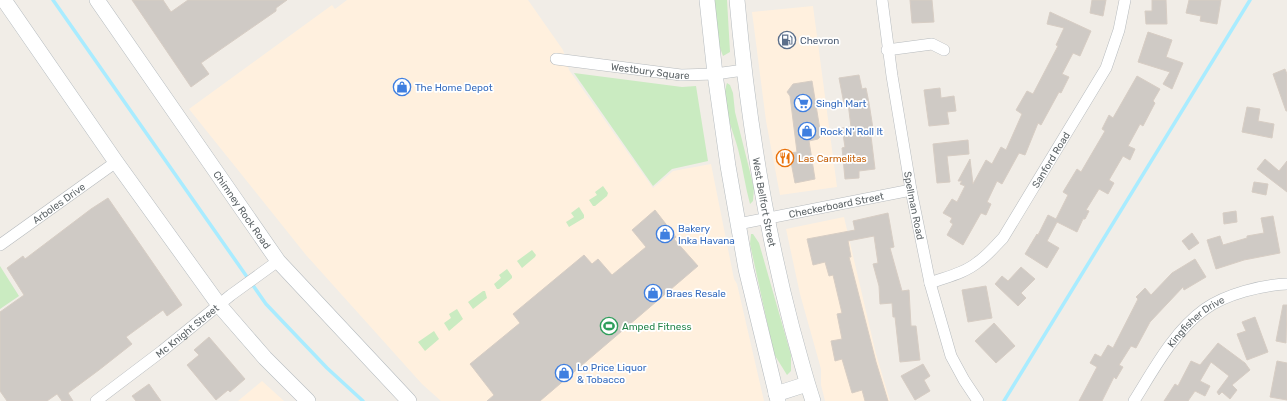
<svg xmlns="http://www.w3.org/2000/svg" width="1287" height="401" viewBox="0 0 1287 401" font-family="Rubik,sans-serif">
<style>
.commercial{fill:#fff0de}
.green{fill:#caebc1}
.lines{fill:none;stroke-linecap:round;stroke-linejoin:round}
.stream{stroke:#a9ecff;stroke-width:3.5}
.building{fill:#cfcac5;stroke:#d7cdc4}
.street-casing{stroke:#b7bbbe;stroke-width:12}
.secondary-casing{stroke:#b5bbbf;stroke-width:16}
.street{stroke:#fff;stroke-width:11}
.secondary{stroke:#fff;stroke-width:15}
.labels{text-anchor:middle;stroke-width:3.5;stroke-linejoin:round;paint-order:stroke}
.service-label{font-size:10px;fill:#4e5e75;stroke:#fff;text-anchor:start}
.street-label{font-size:10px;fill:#5e6568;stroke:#fff}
.shop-label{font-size:10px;fill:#366cbe;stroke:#fff;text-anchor:start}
.food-label{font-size:10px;fill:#c56008;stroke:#fff;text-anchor:start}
.leisure-label{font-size:10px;fill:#27864d;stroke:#fff;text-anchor:start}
</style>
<rect width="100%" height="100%" fill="#f1ede7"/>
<path class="commercial" d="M347,0H528L563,50L569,70L653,188L673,171L711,164L734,279L737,284L764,401H441L422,384L306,255L189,109L332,5L335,9Z
M813,6L837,187L780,195L766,121L752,12Z
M844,217L876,354L890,401H825L821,385V369L800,294L786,229Z
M262,381L284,401H238Z"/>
<path class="green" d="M713,0H727L730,52L723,56L716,37Z
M574,73L682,87L696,86L708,161L672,169L653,186Z
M727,83L730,85L733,93L735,112L754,188L753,201L750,204C745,186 743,168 738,149C733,130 720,103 727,83Z
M603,186L608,193L607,196L595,206H593L589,200L597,195L595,192Z
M579,207L584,215V218L569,227L566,222L574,217L571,213Z
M751,234H753L759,243L791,355V371L787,375L774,354L750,244Z
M532,250L536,255L535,257L522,268L517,261Z
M0,266L19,296L0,309Z
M507,269L512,276V278L499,289H497L494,284L501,278L499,275Z
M483,291H485L487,298L473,309L468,302Z
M457,309L463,319L449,331L444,323L451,318L449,314Z
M434,331L439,339L425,351L418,342Z"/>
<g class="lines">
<path class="stream" d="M53,0L266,304L327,368L363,401
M1004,401L1250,0"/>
</g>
<path class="building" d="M132,0H163L171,12L188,0H287L276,8V11L201,63L209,74L191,87Z
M910,0H932L934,22L912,23Z
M1092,0H1106L1103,16L1090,13Z
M1152,0H1166L1167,24H1146L1145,11H1152Z
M1189,0H1221L1217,24L1200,21L1201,16L1186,13Z
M1050,12L1091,31L1080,56L1073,53L1062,74L1069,77L1061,93L1059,92L1041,125L1038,123L1025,155L1019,153L1002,184L997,181L987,202L991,204L986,215L981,213L963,245L947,235L953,224L950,222L952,218L943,213L952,199L957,202L965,186L960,184L962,181H958L970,159L973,184L986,160L992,164L1001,147L1006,150L1022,114L1016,110L1027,91L1033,94L1058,46L1056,45L1064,28L1047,24Z
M1148,32L1172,40L1166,57L1183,63L1172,89L1163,84L1170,72L1138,62Z
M1285,69L1287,74V111H1286L1273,74Z
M859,75L862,89L866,88L869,103L874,135L871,136L875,169L859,171V178L845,179L842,148L845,147L842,128L851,127L848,103L844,104L839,78Z
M1137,76L1160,89L1153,101L1155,103L1143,126L1140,124L1128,146L1135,149L1130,160L1123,156L1109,180L1114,183L1108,194L1099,189L1086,210L1089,211L1085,219H1083L1077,232L1057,222L1047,241L1059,248L1047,268L1025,254L1037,234L1038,235L1048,215L1056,219L1068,195L1063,192L1077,169L1081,172L1105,131L1102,129L1109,115L1113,118Z
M812,81L821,136L818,139L809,141L815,179L795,183L791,162L783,163L782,154L797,152L790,96L787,92L793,84Z
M940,88L941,98L954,96L956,111L947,112L949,124L929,126L924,90Z
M1247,107L1260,109L1258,121L1274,124L1272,138L1242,132Z
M968,140L969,154L947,156L950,182L937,183L933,144Z
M1265,159L1279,171L1287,161V192L1257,169Z
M1254,182L1268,184L1266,195L1252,192Z
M108,198L182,305L167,316L163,310L126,337L132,344L99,370L68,393L73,401H62L57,394L47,401H7L0,391V312L24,295L7,268L23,256L25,259L91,209Z
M655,210L676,237L674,239L698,266L540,401H487L494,395L470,364L520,323L513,314L584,255L592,264L598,259L612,275L646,247L632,230Z
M1236,211L1237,222L1224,224L1223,213Z
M888,213L894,247L890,248L902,291L909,290L911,326H916L920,360L900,362L895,317H893L892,303L880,304L879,286L873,264L878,263L874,236L848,241L851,257H849L876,362L888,401H865L862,390L852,393L842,359L835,361L831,341L842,339L837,314L842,313L833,275L829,276L825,262L813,265L807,239L855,230L853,221Z
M1273,216L1280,253L1244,260L1216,269L1207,240L1220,236L1223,245L1247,238V236L1264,233L1261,218Z
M1192,233L1199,243L1189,250L1182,241Z
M1195,259L1206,277L1184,290L1183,287L1150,322L1136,348L1131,346L1119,365L1123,367L1116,379L1114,377L1102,401H1079L1097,367L1090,363L1095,354L1101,357L1108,345L1113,348L1138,299L1136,297L1145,288L1151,295L1172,273Z
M1021,267L1035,279L1021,293L1026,298L1018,306L995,284L1002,276L1008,281Z
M986,286L992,318L968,322L962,290Z
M1283,305H1287L1286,343L1276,341Z
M1255,317L1268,352L1247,360L1237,334L1246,331L1242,322Z
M994,323L1015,346L996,363L975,341Z
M209,337L245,379L230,392L228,390L216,400L187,365L199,355L194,350Z
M1218,343L1245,363L1250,370L1232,385L1237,390L1230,399L1222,392L1219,395L1217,392L1229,376L1211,362L1200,381L1210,386L1205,396L1195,391L1188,401H1164L1175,384L1178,386L1191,361L1200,365Z
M1277,361L1287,363V400L1270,397Z
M923,364L930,376L924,380L930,391L915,400L901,376Z
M149,384L161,401H136L132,396Z"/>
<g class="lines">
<defs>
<g id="street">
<path id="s1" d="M882,0L892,76L911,190L930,283L951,356L964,380L978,401"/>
<path d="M887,50L932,44L944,50"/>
<path id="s2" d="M556,59L681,75L715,74L744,70"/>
<path id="s3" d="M738,224L911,190"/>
<path id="s4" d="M0,245L116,162"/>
<path id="s5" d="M930,283C946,277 965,273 978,262C988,255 995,246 1003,238L1106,68L1119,30L1125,0"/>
<path id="s6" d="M96,401L162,351L231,295L278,261"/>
<path id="s7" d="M1134,401C1154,369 1174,331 1205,309C1226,294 1262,285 1287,284"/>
</g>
<g id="secondary">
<path d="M4,0L116,162L219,305L265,358L308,401"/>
<path id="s8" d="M97,0L278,261L409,401"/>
<path d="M707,0L715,74L728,166L746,269L778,401"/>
<path id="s9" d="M737,0C747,111 764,221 792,328C799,353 805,377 813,401"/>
<path d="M776,394L807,384"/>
</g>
</defs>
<use href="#street" class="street-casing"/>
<use href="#secondary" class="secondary-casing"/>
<use href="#street" class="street"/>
<use href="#secondary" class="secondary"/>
</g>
<defs>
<symbol id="fuel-ring" viewBox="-11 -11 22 22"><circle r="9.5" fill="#fff" stroke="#5c6f8a" stroke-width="1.5"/><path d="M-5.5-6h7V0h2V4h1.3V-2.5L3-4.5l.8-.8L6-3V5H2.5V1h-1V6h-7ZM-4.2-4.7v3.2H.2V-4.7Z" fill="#5c6f8a"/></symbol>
<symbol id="shop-ring" viewBox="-11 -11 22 22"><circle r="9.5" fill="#fff" stroke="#3f7fe0" stroke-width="1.5"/><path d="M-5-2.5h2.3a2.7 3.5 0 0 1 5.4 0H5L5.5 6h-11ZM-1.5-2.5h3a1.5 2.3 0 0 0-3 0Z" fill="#3f7fe0"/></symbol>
<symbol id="supermarket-ring" viewBox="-11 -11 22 22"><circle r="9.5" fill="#fff" stroke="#3f7fe0" stroke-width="1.5"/><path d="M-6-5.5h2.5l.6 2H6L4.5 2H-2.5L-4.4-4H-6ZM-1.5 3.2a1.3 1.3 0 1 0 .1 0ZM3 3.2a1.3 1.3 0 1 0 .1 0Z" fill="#3f7fe0"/></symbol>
<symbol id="restaurant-ring" viewBox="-11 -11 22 22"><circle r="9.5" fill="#fff" stroke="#e8710a" stroke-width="1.5"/><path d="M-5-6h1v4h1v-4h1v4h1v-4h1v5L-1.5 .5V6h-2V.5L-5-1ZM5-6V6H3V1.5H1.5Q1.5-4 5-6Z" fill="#e8710a"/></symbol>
<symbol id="stadium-ring" viewBox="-11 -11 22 22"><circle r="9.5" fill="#fff" stroke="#2e9e5b" stroke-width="1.5"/><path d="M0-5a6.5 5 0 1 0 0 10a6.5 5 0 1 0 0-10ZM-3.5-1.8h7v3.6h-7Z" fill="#2e9e5b"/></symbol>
</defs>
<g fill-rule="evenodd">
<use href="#fuel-ring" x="777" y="30" width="20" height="20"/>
<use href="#shop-ring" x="392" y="77" width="20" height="20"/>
<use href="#supermarket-ring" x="793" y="93" width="20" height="20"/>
<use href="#shop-ring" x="797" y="121" width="20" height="20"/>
<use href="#restaurant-ring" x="775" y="148" width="20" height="20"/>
<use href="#shop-ring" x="655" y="224" width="20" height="20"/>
<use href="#shop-ring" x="643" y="283" width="20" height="20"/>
<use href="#stadium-ring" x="599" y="316" width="20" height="20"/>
<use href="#shop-ring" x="554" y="363" width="20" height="20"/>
</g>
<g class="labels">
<g class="service-label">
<text x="800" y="44">Chevron</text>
</g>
<g class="street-label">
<text dy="4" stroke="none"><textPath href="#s2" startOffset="95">Westbury Square</textPath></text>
<text dy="4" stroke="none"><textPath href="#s5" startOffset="179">Sanford Road</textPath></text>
<text dy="4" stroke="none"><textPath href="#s9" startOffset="204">West Bellfort Street</textPath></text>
<text dy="4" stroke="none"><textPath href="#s4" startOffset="72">Arboles Drive</textPath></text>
<text dy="4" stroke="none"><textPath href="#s3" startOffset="100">Checkerboard Street</textPath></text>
<text dy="4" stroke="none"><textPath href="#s1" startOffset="208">Spellman Road</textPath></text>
<text dy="4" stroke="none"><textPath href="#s8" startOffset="255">Chimney Rock Road</textPath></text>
<text dy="4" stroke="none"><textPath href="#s7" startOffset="102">Kingfisher Drive</textPath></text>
<text dy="4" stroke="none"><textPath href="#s6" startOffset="115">Mc Knight Street</textPath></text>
</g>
<g class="shop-label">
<text x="415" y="91">The Home Depot</text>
<text x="816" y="107">Singh Mart</text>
<text x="820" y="135">Rock N' Roll It</text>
<text x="678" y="232">Bakery<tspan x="678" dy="12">Inka Havana</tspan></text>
<text x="666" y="297">Braes Resale</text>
<text x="577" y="371">Lo Price Liquor<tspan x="577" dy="12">&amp; Tobacco</tspan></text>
</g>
<g class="food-label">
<text x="798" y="162">Las Carmelitas</text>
</g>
<g class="leisure-label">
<text x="622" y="330">Amped Fitness</text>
</g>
</g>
</svg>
